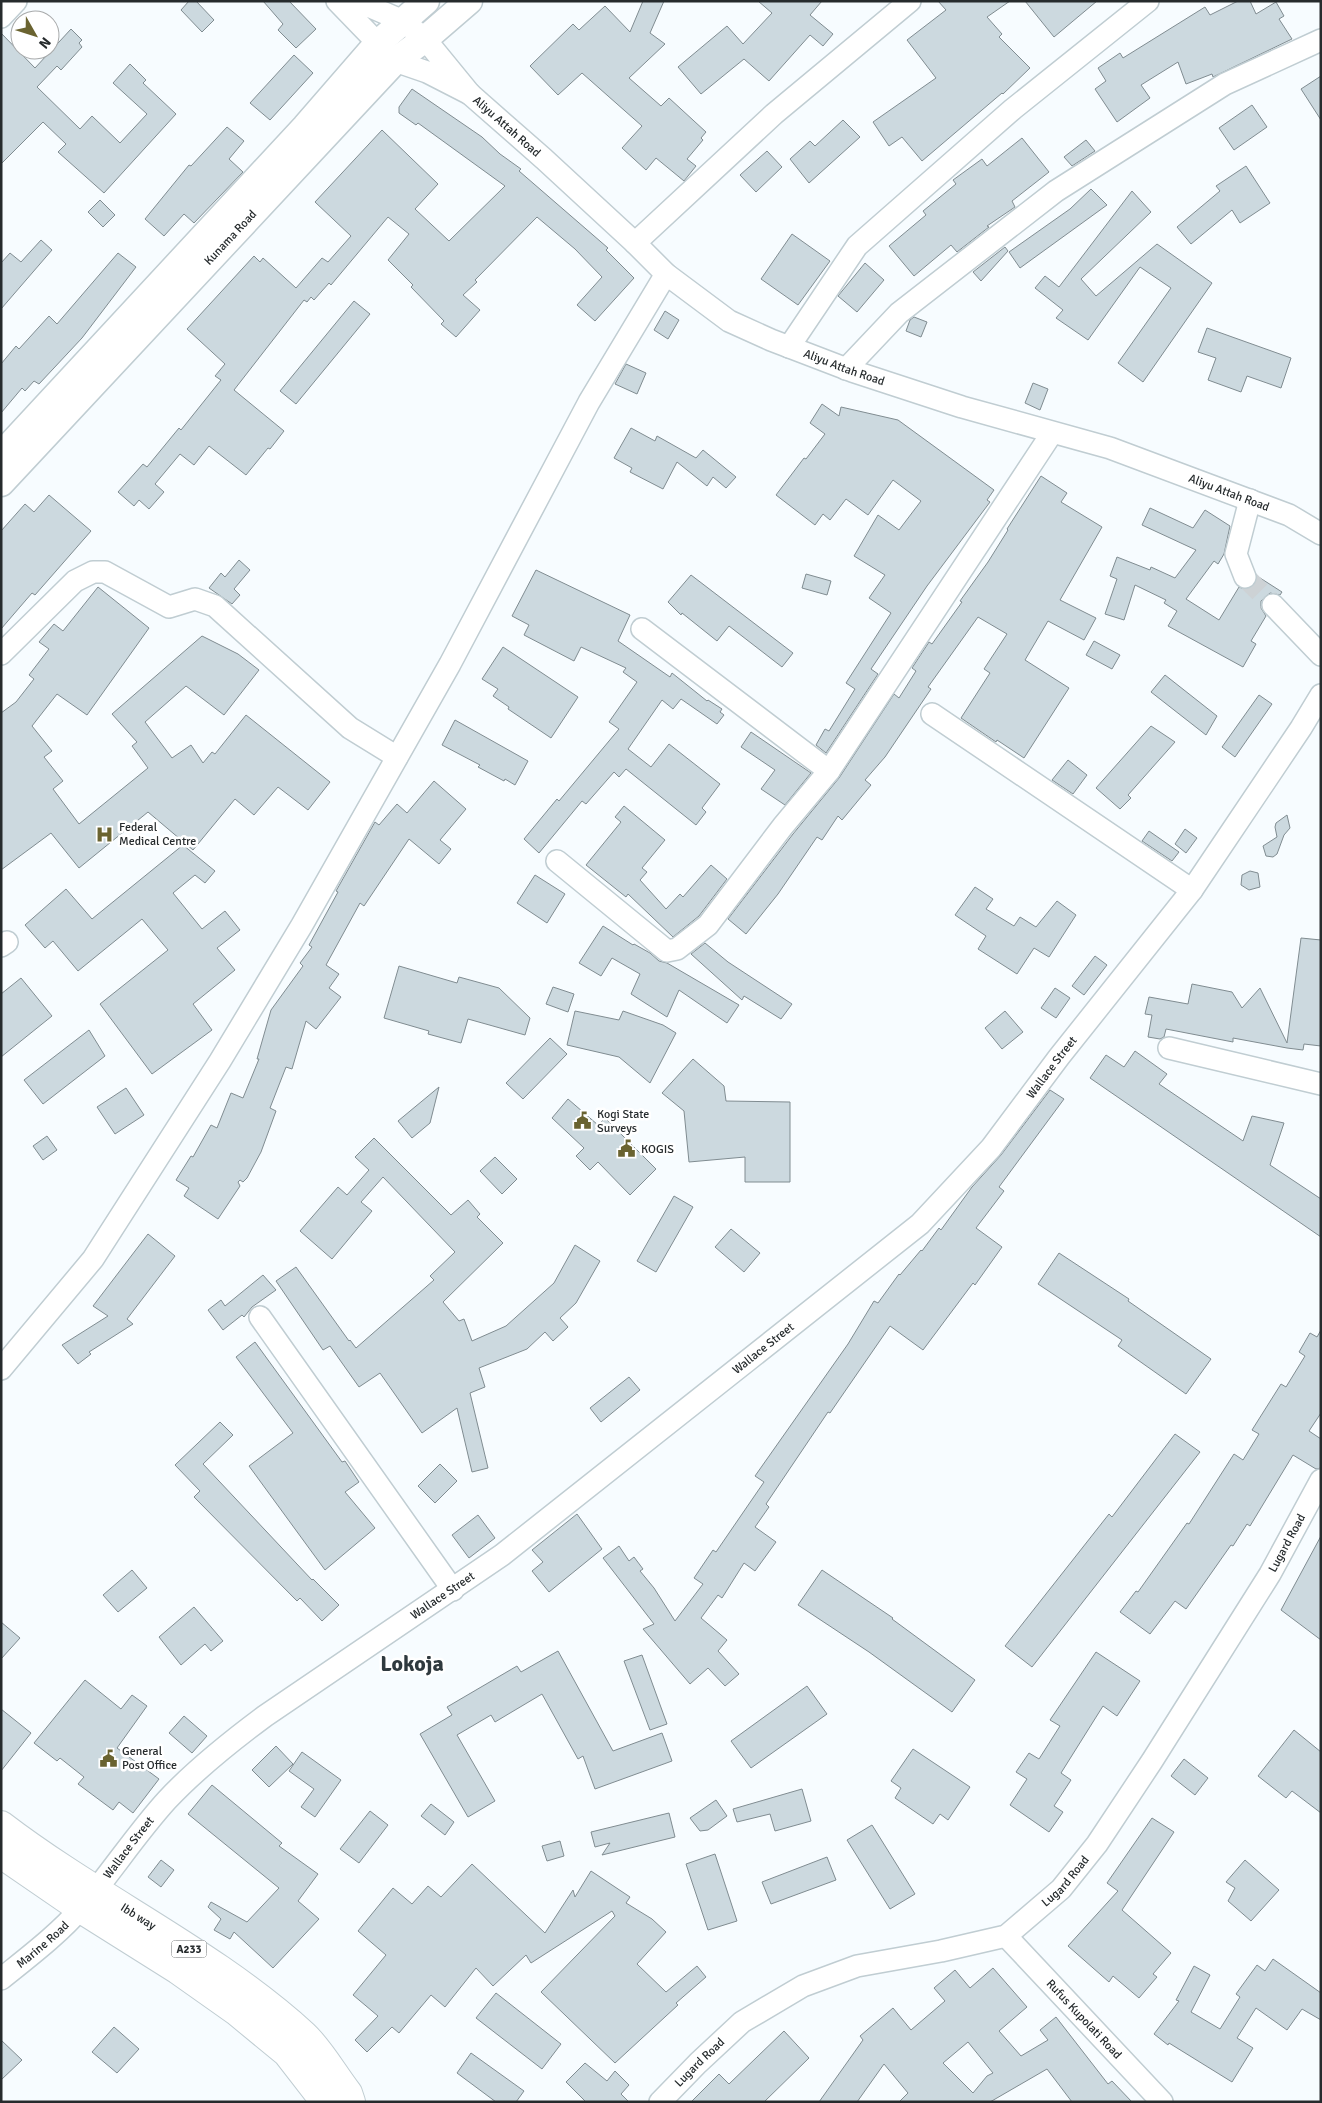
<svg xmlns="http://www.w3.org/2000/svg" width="1322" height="2103" viewBox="0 0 1322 2103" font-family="Signika,sans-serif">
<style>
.building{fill:#ccd9df;stroke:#808c91;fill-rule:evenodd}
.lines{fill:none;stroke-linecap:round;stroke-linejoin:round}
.minor-tunnel{stroke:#cdd2d5;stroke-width:21;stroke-dasharray:21 11;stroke-linecap:butt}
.minor-casing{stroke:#c0cdd2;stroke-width:24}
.major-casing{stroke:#c0cdd2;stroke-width:29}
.highway-casing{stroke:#c0cdd2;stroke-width:30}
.minor{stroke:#fff;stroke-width:21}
.major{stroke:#fff;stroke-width:26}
.highway{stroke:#fff;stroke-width:28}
.labels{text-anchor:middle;stroke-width:5;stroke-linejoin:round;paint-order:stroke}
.shield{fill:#fff;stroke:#676b6c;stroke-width:1}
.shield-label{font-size:11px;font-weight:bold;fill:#262b2d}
.street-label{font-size:12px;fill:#262b2d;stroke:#fff}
.poi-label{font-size:12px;fill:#262b2d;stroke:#fff;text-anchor:start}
.town-label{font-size:22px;font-weight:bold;fill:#2f393e;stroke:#fff}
</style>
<rect width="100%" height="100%" fill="#f7fcff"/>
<path class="building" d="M189,1H196L214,20L202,32L181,10Z
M263,1H289L316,29L296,48L278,30L283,24Z
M643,1H664L650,33L665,44L629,78L661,106L669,98L706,132L701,138L703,140L687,159L696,166L684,181L656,158L646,170L622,148L642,126L582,73L558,95L530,66L573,24L579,30L605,6L630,32Z
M758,1H822L810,15L833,34L823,46L810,35L769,81L744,59L701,94L678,67L727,26L743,44L772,13Z
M938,1H1010L987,17L1002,34L999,37L1030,68L1003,94L1002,93L922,161L902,137L889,146L873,122L936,78L907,40L946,10Z
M1025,1H1097L1054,37Z
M1238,1H1250L1256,14L1276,2L1284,16L1279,19L1292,39L1213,77L1212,74L1186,84L1178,62L1141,85L1150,98L1117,122L1095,89L1106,81L1098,68L1120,53L1123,58L1205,7L1210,15Z
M71,29L82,40L79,43L82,47L61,70L57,66L37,87L80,129L92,116L120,143L147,114L113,83L130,64L146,80L143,83L176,114L104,193L58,152L66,144L43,122L1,164V33L35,68Z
M294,55L313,73L270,120L250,103Z
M1321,76V120L1301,89Z
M412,89L482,137L500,154L521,169L519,171L608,248L606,250L634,278L595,321L577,305L602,277L575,249L537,217L475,280L477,282L463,295L480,310L456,337L441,324L444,321L411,287L413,285L388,260L409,234L388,217L331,285L329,283L314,300L311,297L307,302L304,300L234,390L284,431L270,449L268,448L246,475L209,446L194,465L180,454L155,484L164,492L149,509L139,500L134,506L118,492L143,464L147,467L179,428L181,430L221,380L215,376L225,364L187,329L254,256L260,262L263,258L296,288L322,258L328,262L351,236L315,202L382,130L438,184L415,209L449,241L505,186L418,123L416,125L399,113V107Z
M1252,105L1267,127L1234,150L1219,128Z
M843,120L860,137L809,183L790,159L810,141L815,146Z
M227,127L244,141L229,159L243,172L194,223L184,214L164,236L145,219L189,165L191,166Z
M1022,138L1049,172L1012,201L1015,207L987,226L989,227L957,252L951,245L914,276L889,246L926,215L923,211L956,184L953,180L982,159L987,166Z
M1086,140L1095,151L1072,166L1064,157Z
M767,151L782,167L756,192L740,175Z
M1246,166L1270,203L1240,223L1232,210L1191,244L1177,227L1220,191L1216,186Z
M1091,189L1107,205L1020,268L1009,252L1070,209Z
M1132,191L1151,212L1081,279L1096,296L1157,244L1212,283L1143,382L1118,363L1171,288L1140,267L1088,340L1056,318L1063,310L1035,288L1045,276L1059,287Z
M100,200L115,215L103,227L88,212Z
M792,234L830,261L798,305L761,279Z
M41,240L52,250L1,309V263L10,253L21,262Z
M1005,247L1008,251L981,281L973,272Z
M118,253L136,267L82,338L39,384L34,381L25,391L22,388L1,413V364L16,346L19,349L49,316L57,324Z
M865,263L884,280L857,312L838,296Z
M354,301L370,314L296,404L280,391Z
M665,311L679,320L668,339L654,330Z
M914,317L927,322L921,337L906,331L910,320Z
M1207,328L1291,358L1281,388L1247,376L1241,392L1208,380L1216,358L1198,352Z
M626,364L646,373L637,394L615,384Z
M1033,383L1048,389L1040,410L1025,403Z
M822,404L839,416L841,407L898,420L994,490L987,500L990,502L927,586L871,669L878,674L826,753L816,745L825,729L829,731L855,689L846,683L891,613L869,598L885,575L854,556L878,515L899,530L921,501L893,480L868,515L846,499L830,520L823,514L815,525L776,495L804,458L806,459L825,434L810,423Z
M631,428L655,441L657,436L696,458L703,450L736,477L726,488L713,477L707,486L677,462L663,489L630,472L632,468L614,458Z
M1041,476L1067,493L1061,502L1102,527L1060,600L1096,618L1084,640L1048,621L1025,660L1069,688L1024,758L997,740L996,742L961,718L990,673L984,669L1007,634L978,617L928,687L931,689L885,757L865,780L871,785L842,820L838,816L822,840L817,837L778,894L746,934L728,919L793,834L839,778L894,694L899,698L916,671L912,668L929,642L932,644L962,602L960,601L988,562L1008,530L1007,529Z
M49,495L91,531L35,595L32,593L1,629V531L25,504L34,512Z
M1150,508L1193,528L1205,510L1230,526L1224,554L1218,564L1214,561L1186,599L1219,620L1239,587L1244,589L1250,588L1255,584L1257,576L1282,592L1280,595L1270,593L1261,601V608L1266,616L1251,641L1256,644L1243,667L1168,626L1177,611L1164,603L1166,600L1135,585L1124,620L1105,614L1117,579L1110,576L1117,557L1150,570L1151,567L1175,578L1196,550L1142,525Z
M239,560L250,570L234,589L240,595L232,604L209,588L221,573L225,577Z
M536,570L630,615L618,641L670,677L672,673L707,701L708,700L722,709L720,712L724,715L717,724L681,699L673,709L662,700L628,749L651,767L669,744L720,784L702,808L706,812L696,825L626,769L619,777L614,772L586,804L582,801L539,853L524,839L557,799L559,801L619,729L609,722L637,682L623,672L626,668L581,647L574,661L524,635L529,625L512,616Z
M806,574L831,581L827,595L802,588Z
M691,575L793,653L782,667L729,626L717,641L682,613L681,615L668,602Z
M98,587L149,628L87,715L57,694L32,726L52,751L44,757L63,781L53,789L79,824L148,768L132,746L137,742L112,714L202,636L238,654L259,670L224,715L186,686L145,722L172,758L191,745L203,763L212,752L215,754L246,715L330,782L308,810L278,787L254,815L235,799L193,850L148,812L79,868L51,833L1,870V713L16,702L34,679L29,675L49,649L39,642L54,624L63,631Z
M1094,641L1120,655L1112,669L1086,655Z
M503,647L578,697L551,738L508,709L509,707L493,696L498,689L482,679Z
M1165,675L1217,716L1206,735L1151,692Z
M1259,695L1272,704L1235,757L1222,747Z
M455,720L528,761L515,785L505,779L504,781L478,767L480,765L442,745Z
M1151,726L1175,742L1128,795L1131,798L1120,809L1096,788Z
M751,732L811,773L785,805L761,789L775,770L741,747Z
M1068,760L1087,775L1073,794L1052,780Z
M434,781L466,809L440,840L451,849L439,864L409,839L364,906L360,903L326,965L339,974L329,988L341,997L316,1029L306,1021L292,1069L286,1067L270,1108L276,1111L261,1152L247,1178L243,1182L240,1180L238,1182L240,1186L218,1219L184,1196L189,1188L176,1180L191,1156L193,1157L211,1125L217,1128L231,1093L243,1098L259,1059H257L271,1010L303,966L300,963L312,947L309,945L338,892L336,891L375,822L379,825L397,804L407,813Z
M624,806L665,840L642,868L647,872L640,880L666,909L680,894L683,897L711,865L727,879L699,916L673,937L628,894L626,897L586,865L621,822L615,817Z
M1287,815L1290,828L1284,835L1277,854L1273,857L1266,856L1263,846L1277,837L1275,827L1276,823Z
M1185,829L1197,838L1186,853L1175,844Z
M1149,831L1179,852L1172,861L1142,841Z
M183,845L215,871L205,883L195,875L173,893L202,929L225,911L240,930L217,948L235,970L193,1004L212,1030L152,1074L100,1004L168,950L142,919L78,971L53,941L45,948L25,925L66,889L92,919Z
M1250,871L1258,873L1260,887L1249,890L1241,885L1242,875Z
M535,875L565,894L547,923L517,903Z
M975,887L993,899L986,909L1014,926L1020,917L1036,927L1057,901L1076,915L1049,957L1034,948L1017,974L978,949L986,936L955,915Z
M603,926L633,945L634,944L650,953L659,961L667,963L739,1005L727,1023L679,990L667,1017L631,994L640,974L612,958L601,976L579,963Z
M1301,938L1321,940V1046L1304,1044L1303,1050L1287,1048L1233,1038V1042L1166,1029L1164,1037L1160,1039L1148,1037L1152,1015L1145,1014L1149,997L1188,1004L1192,984L1232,992L1242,1008L1260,988L1287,1043Z
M705,943L728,962L792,1004L781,1019L744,996L742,1000L691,954Z
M1095,956L1107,965L1084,995L1072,986Z
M399,966L457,983L459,977L499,988L530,1018L525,1035L468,1019L461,1043L428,1034L429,1031L384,1018Z
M21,978L52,1016L1,1057V994Z
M553,987L574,994L568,1012L546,1004Z
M1055,988L1070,998L1056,1018L1041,1008Z
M575,1011L619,1020L623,1011L663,1025L676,1033L650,1083L619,1057L567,1045Z
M1005,1011L1023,1032L1002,1049L985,1028Z
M89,1030L105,1056L43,1104L24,1080Z
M550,1038L567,1054L523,1099L506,1083Z
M1135,1051L1167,1074L1159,1084L1243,1141L1252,1116L1284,1123L1270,1165L1321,1199V1237L1090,1078L1106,1055L1124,1067Z
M693,1059L724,1086L726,1101L790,1102V1182H745V1157L689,1162L684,1111L662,1093Z
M439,1087L430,1123L412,1138L398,1121Z
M126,1088L144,1115L115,1134L97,1107Z
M1050,1090L1064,1099L999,1187L1004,1191L976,1228L1002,1247L975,1285L973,1283L923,1350L890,1326L830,1413L828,1412L766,1504L769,1507L755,1527L776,1542L755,1571L744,1563L722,1598L718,1595L701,1618L727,1640L718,1651L739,1674L725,1686L708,1668L690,1684L643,1629L654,1624L603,1558L619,1546L629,1561L634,1557L643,1569L640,1571L654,1588L675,1621L703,1584L694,1578L713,1550L716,1552L764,1482L755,1476L848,1344L874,1301L878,1303L899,1274L900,1275L921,1250L922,1251L939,1228L941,1230L972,1187L1001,1155Z
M568,1099L598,1125L605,1118L656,1169L630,1195L598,1162L590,1170L576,1156L584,1148L552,1118Z
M47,1136L57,1150L43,1160L33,1146Z
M374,1138L451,1215L468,1200L480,1214L477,1217L503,1243L443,1302L459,1321L464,1319L472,1341L506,1326L554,1283L575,1245L600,1261L576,1303L560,1318L568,1327L553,1341L545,1332L527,1349L479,1368L485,1387L470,1393L488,1468L472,1472L457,1408L422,1433L380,1373L359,1387L330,1346L323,1350L276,1281L296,1267L349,1341L350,1340L356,1348L434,1280L430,1276L455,1252L383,1177L361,1202L372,1211L332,1259L300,1231L338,1187L347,1195L369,1170L355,1157Z
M495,1157L517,1179L502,1194L480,1171Z
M674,1196L693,1207L656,1272L637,1261Z
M731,1229L760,1253L744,1272L715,1247Z
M148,1234L175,1256L127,1319L133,1324L89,1352L91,1354L78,1364L62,1345L108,1316L93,1306Z
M1059,1253L1129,1299L1128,1301L1211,1359L1186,1394L1118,1346L1122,1340L1038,1284Z
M263,1275L276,1290L252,1307L244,1317L242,1315L223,1330L208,1310L221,1300L225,1306Z
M1321,1330V1413L1309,1431L1321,1439V1468L1316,1469L1293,1455L1250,1526L1247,1524L1233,1546L1231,1545L1186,1609L1175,1601L1150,1634L1120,1612L1136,1591L1138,1592L1187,1523L1189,1524L1234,1454L1243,1460L1259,1434L1252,1430L1281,1384L1286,1387L1305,1356L1299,1352L1310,1333L1317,1337Z
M255,1342L342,1462L345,1461L359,1482L345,1492L375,1528L325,1570L249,1466L293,1433L236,1357Z
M629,1377L640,1390L601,1422L590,1408Z
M220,1422L233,1435L203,1464L312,1580L313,1579L339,1605L322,1621L300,1598L297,1601L194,1497L200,1491L175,1465Z
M1175,1434L1200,1452L1032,1667L1005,1646L1109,1514L1112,1517Z
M440,1464L457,1481L435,1503L418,1486Z
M577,1514L602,1549L549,1592L532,1571L543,1562L532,1550Z
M478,1515L495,1538L469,1558L452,1535Z
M1321,1536V1640L1281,1610Z
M132,1570L147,1588L118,1612L103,1595Z
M822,1570L893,1618L892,1619L975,1680L952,1712L869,1652L798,1605Z
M194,1607L223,1641L211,1651L205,1644L181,1665L159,1637Z
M1,1622L20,1638L1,1659Z
M558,1651L613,1751L662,1733L672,1761L595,1789L583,1756L578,1759L542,1694L495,1722L491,1715L457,1735L495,1801L468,1817L420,1734L452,1715L447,1707L517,1666L521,1672Z
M1096,1652L1140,1681L1117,1716L1103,1706L1061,1773L1071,1780L1054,1806L1063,1812L1049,1832L1010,1805L1027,1779L1016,1772L1029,1753L1039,1759L1060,1726L1050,1720Z
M642,1655L667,1724L650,1730L624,1661Z
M85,1680L121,1709L132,1695L147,1706L117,1748L159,1779L133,1813L119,1802L113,1810L78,1784L84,1777L60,1758L57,1761L34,1743Z
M807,1686L827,1714L751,1768L731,1741Z
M1,1709L31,1733L1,1771Z
M184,1716L207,1736L192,1753L169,1733Z
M1294,1730L1321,1752V1813L1292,1791L1286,1798L1258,1776Z
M276,1746L293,1764L269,1787L252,1770Z
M913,1749L970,1787L948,1820L940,1814L933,1824L895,1798L901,1788L891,1781Z
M302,1752L341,1780L315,1817L301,1807L314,1789L289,1771Z
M1184,1759L1208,1778L1195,1795L1171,1776Z
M212,1785L282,1843L279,1846L318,1874L298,1901L319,1919L273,1968L234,1932L230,1939L214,1930L221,1919L208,1907L211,1902L247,1922L279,1888L188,1814Z
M802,1789L811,1821L775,1831L770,1814L737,1822L733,1809Z
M716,1800L727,1816L708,1830L700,1831L690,1818Z
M431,1804L454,1822L445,1835L421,1816Z
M370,1811L388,1825L359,1863L340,1849Z
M669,1813L675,1837L602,1855L610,1843L595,1847L591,1832Z
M1152,1818L1174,1832L1122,1910L1171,1953L1153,1974L1157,1977L1139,1998L1113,1976L1109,1982L1068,1946L1118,1891L1107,1883Z
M872,1825L915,1894L890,1909L847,1840Z
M560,1841L564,1856L547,1861L542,1846Z
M715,1854L737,1921L708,1930L686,1864Z
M827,1857L836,1880L771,1904L762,1882Z
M161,1860L174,1870L161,1887L148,1877Z
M1245,1860L1279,1890L1251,1921L1228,1901L1235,1888L1226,1882Z
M472,1864L545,1933L573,1890L575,1897L591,1871L630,1897L626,1903L652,1919L666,1932L637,1964L666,1992L697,1966L706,1977L676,2003L678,2005L615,2063L541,1992L615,1916L612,1911L531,1963L526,1955L493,1986L476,1968L445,2007L431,1995L399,2033L392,2027L367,2052L355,2040L378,2016L353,1995L386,1955L358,1931L393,1888L412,1904L428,1886L441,1897Z
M1273,1959L1321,1993V2020L1302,2009L1287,2030L1256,2008L1237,2038L1253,2048L1232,2082L1169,2043L1168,2045L1154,2034L1179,2001L1176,2000L1194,1966L1210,1975L1191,2012L1220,2029L1240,1997L1236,1994L1257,1965L1265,1971Z
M993,1968L1027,2007L999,2031L1021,2056L1048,2040L1040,2030L1056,2017L1108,2084L1112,2081L1132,2102H1072L1047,2069L990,2102H899L908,2093L884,2064L857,2102H819L863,2040L860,2036L893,2008L911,2030L945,2001L934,1988L955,1970L970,1988ZM968,2042L993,2073L987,2076L973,2093L943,2063Z
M496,1993L561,2044L542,2069L476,2018Z
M114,2027L139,2049L117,2073L92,2052Z
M784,2031L809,2058L764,2102H691L719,2074L729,2084Z
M1,2040L22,2060L1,2080Z
M471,2053L524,2091L516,2102H496L457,2073Z
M585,2063L607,2081L615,2071L629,2085L621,2094L629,2102H586L566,2082Z"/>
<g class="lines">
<path class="minor-tunnel" d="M1245,577L1273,605"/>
<defs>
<g id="minor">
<path d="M337,1L395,61L427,72L470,94L425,39L403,21L357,1"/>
<path d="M1,17L16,1"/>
<path id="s1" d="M470,94L544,159L635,243L666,274L729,321L771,340L852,371L962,407L1110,448L1289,515L1321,534"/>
<path d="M635,243L774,114L910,1"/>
<path d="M789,347L857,246L1013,109L1148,1"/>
<path d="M846,369L899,313L1056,191L1225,84L1321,40"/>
<path d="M1245,577L1236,554L1250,500"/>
<path d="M1273,605L1321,655"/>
<path d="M642,629L829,771"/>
<path d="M1,654L75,581L93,572H105L169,607L195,599L215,606L350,728L397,757"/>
<path d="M932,714L1192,890"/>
<path d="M557,861L667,951L677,949L708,925L783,826L829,771L1052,433"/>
<path d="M1,946L7,942"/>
<path d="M1169,1048L1321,1084"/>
<path d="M260,1317L453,1590"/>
<path d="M1,1369L93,1259L220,1061L302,925L450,664L589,402L666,274"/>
<path id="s2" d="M1006,1936L1162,2102"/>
<path id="s3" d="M1,1979C27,1958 60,1933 81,1908C111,1873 136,1834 167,1800C197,1768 230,1742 265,1716L502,1555L920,1224L991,1148L1059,1057L1192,890L1301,728L1321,695"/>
<path id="s4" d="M660,2102L698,2063L742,2022L803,1986L857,1966L941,1951L1006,1936L1061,1889L1097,1844L1152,1761L1270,1574L1321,1480"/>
</g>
<g id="major">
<path d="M1,455L305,127L377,44L426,1"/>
<path id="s5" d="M1,483L395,61L425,39L469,1"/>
</g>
<g id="highway">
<path id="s6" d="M1,1825C99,1900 213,1952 304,2035C320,2050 334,2075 348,2093L351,2102"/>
<path d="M1,1854L81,1909L178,1970L236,2011L287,2053L325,2102"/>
</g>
</defs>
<use href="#minor" class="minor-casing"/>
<use href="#major" class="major-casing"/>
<use href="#highway" class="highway-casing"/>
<use href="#minor" class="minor"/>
<use href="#major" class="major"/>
<use href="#highway" class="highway"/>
</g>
<defs>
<symbol id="hospital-bare" viewBox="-9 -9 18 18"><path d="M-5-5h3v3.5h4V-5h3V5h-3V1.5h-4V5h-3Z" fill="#6a6330" stroke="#fff" stroke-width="2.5" paint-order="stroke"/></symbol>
<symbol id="civic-bare" viewBox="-9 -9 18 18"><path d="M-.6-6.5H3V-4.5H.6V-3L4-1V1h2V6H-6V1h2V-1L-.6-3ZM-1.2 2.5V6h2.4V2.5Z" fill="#6a6330" stroke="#fff" stroke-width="2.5" paint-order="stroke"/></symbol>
</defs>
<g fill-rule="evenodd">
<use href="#hospital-bare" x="92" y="822" width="25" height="25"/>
<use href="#civic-bare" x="570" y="1108" width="25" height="25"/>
<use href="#civic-bare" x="614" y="1136" width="25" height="25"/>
<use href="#civic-bare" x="96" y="1746" width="25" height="25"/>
</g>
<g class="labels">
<rect class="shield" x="171.5" y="1940.5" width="35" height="17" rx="4"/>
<g class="shield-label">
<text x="189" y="1953">A233</text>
</g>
<g class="street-label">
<text dy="4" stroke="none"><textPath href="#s1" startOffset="49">Aliyu Attah Road</textPath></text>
<text dy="4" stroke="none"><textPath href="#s5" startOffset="336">Kunama Road</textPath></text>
<text dy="4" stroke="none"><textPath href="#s1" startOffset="469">Aliyu Attah Road</textPath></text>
<text dy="4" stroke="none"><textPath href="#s1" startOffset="874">Aliyu Attah Road</textPath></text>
<text dy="4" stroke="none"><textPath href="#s3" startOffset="1399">Wallace Street</textPath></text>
<text dy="4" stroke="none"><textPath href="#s3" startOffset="994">Wallace Street</textPath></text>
<text dy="4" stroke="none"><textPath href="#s4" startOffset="881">Lugard Road</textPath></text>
<text dy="4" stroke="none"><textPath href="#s3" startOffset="589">Wallace Street</textPath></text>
<text dy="4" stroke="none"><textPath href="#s3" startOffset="184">Wallace Street</textPath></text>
<text dy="4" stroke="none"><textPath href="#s4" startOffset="476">Lugard Road</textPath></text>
<text dy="4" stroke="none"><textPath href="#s6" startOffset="165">Ibb way</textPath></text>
<text dy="4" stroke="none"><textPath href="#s3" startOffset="54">Marine Road</textPath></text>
<text dy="4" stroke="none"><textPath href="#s2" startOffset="114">Rufus Kupolati Road</textPath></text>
<text dy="4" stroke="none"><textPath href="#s4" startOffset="56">Lugard Road</textPath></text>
</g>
<g class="poi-label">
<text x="119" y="831">Federal<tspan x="119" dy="14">Medical Centre</tspan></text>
<text x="597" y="1118">Kogi State<tspan x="597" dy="14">Surveys</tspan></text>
<text x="641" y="1153">KOGIS</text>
<text x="122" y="1755">General<tspan x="122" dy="14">Post Office</tspan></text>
</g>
<g class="town-label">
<text x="412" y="1671">Lokoja</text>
</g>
</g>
<rect width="1322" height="2103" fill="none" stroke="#262b2d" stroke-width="5"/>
<g transform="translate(35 35) rotate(129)"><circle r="24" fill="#ffffff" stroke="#a8aaab"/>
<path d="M0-4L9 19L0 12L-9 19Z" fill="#6a6330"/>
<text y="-8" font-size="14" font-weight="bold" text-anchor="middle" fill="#262b2d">N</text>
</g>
</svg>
